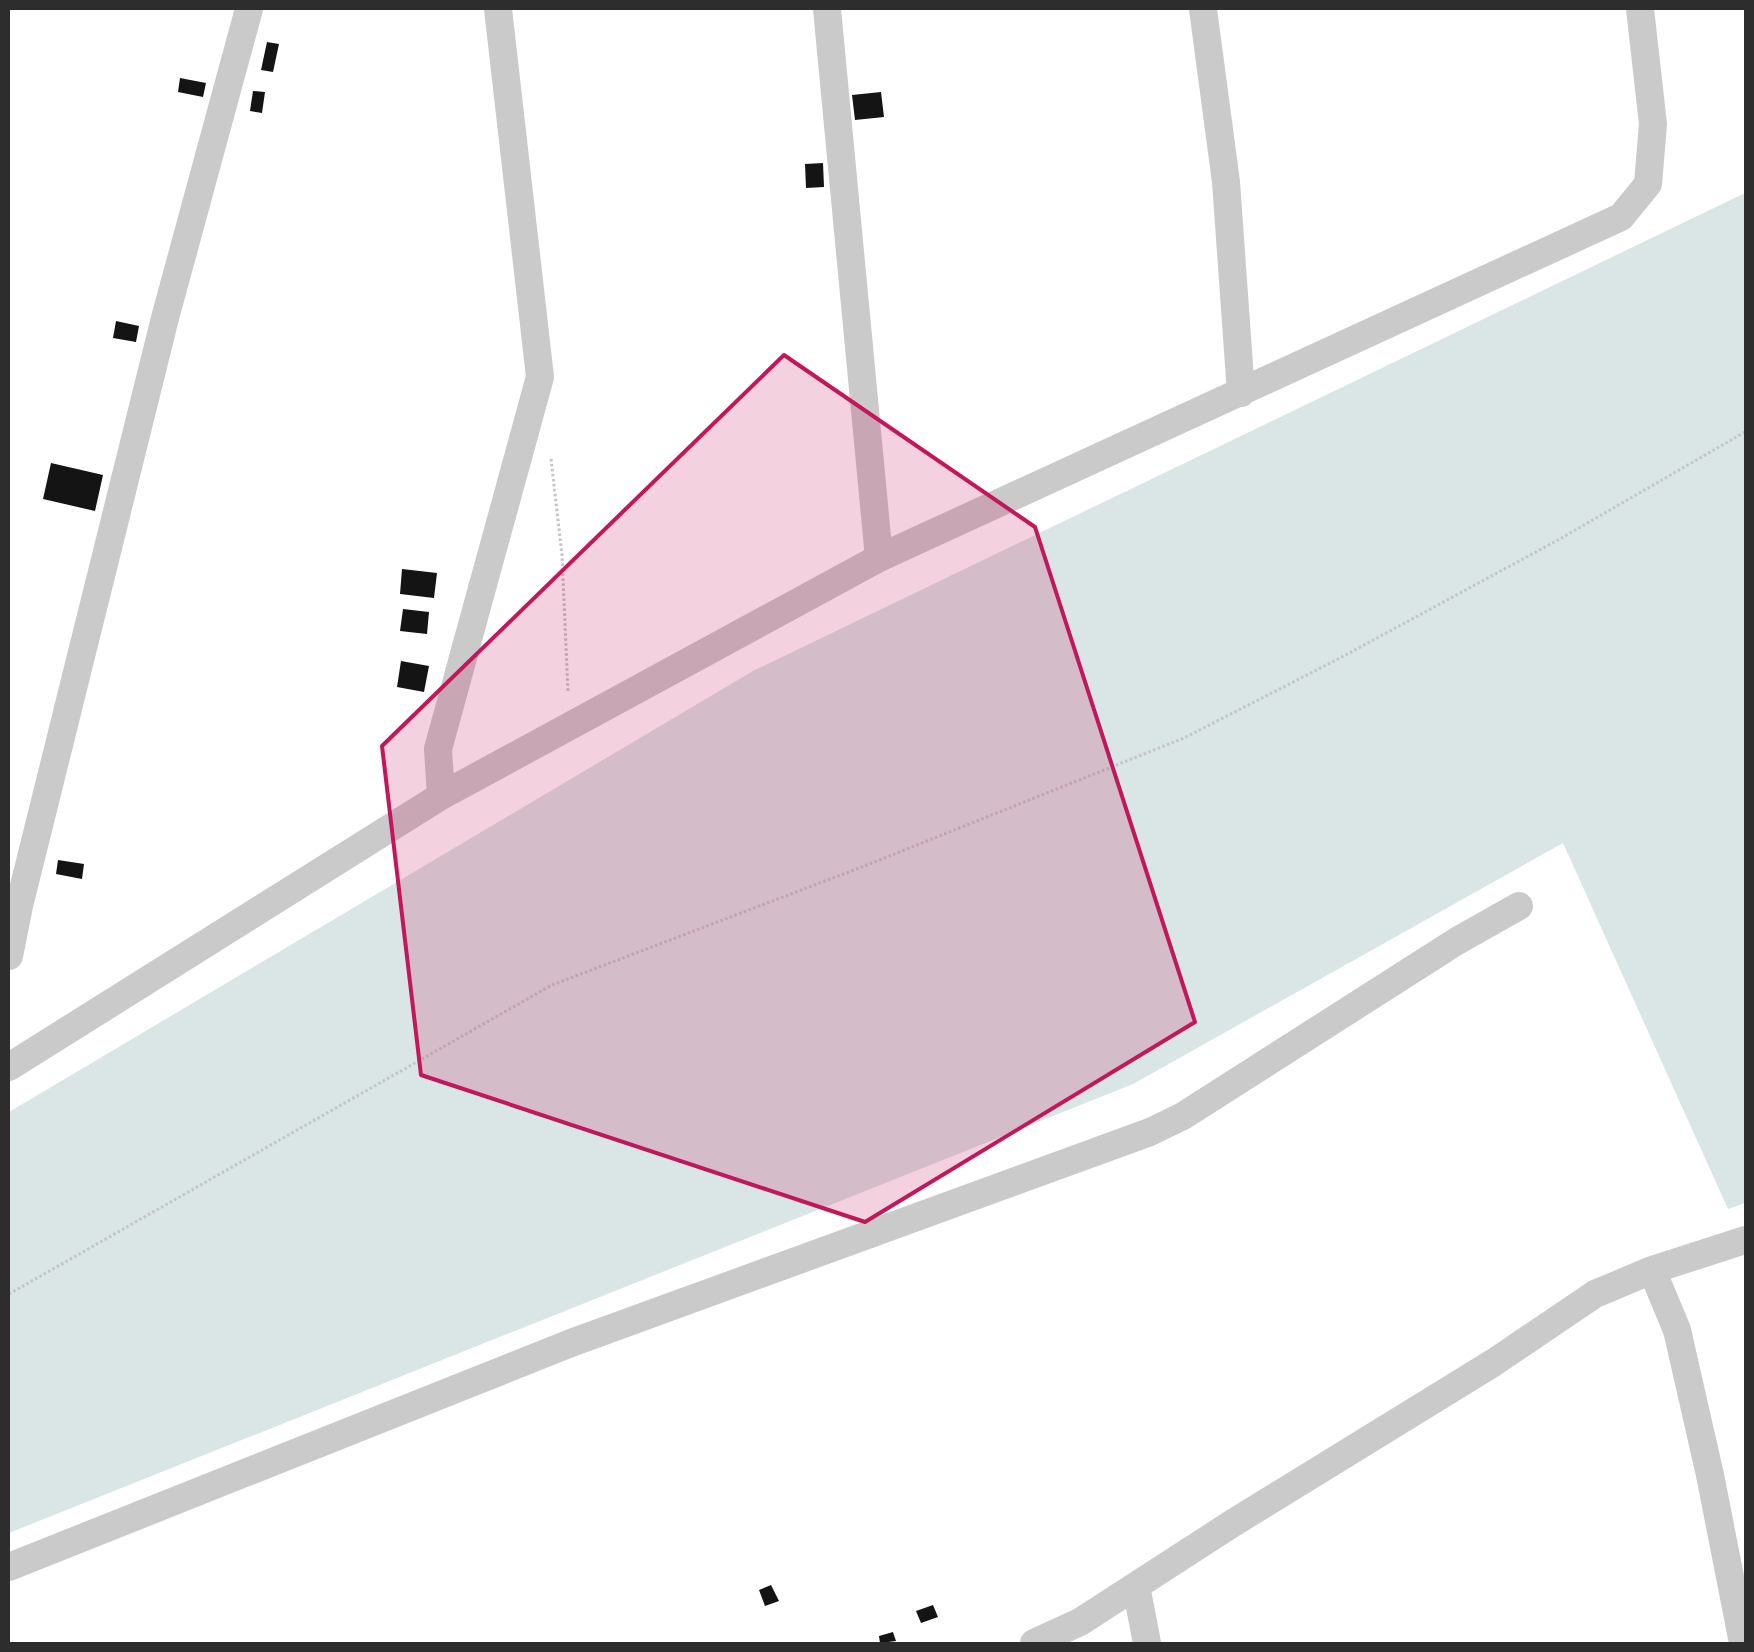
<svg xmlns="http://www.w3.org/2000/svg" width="1754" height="1652" viewBox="0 0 1754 1652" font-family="'Sofia Sans Condensed',sans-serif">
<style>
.green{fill:#d9e6e5}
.building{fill:#141414}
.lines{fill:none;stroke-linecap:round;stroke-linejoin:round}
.path{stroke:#c4c4c4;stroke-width:3;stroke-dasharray:2.5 2.5;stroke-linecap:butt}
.minor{stroke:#cacaca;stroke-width:28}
.marked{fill:#c2185b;fill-opacity:0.2;stroke:#c2185b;stroke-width:4;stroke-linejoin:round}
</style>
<rect width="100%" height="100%" fill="#fff"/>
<path class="green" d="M1745,193V1203L1728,1209L1563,843L1133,1084L9,1533V1112L753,671Z"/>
<path class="building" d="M267,42L279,44L273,72L261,70Z
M180,78L206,83L203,97L178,92Z
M253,91L265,92L262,113L250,111Z
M881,92L884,117L855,120L852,95Z
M823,163L824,187L806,188L805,164Z
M116,321L139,326L136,342L113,338Z
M51,463L103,475L95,511L43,499Z
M402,569L437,573L434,598L400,594Z
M403,609L429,612L427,634L400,631Z
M401,661L429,666L424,692L397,687Z
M58,860L84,864L82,879L56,874Z
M771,1585L779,1601L765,1606L759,1590Z
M933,1605L938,1617L921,1623L916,1611Z
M893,1632L896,1641L880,1643L879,1636Z"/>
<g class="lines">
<path class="path" d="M551,459L562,555L568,692
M9,1294L552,985L867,865L1184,738L1340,658L1558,540L1745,432"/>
<path class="minor" d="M827,9L879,558
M1203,9L1226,182L1241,393
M441,796L438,749L540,377L498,9
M9,956L19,906L165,318L249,9
M9,1067L441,796L879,558L1621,217L1648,184L1653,124L1640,9
M1652,1270L1677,1330L1710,1475L1743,1643
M9,1567L571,1343L1150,1132L1183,1116L1457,941L1519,906
M1136,1586L1147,1643
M1034,1643L1080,1622L1233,1523L1493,1363L1595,1294L1652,1270L1745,1240"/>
</g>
<path class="marked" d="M784,355L1035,527L1195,1022L865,1222L421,1075L382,746Z"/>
<rect width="1754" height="1652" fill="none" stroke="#2d2d2d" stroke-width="20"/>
</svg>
